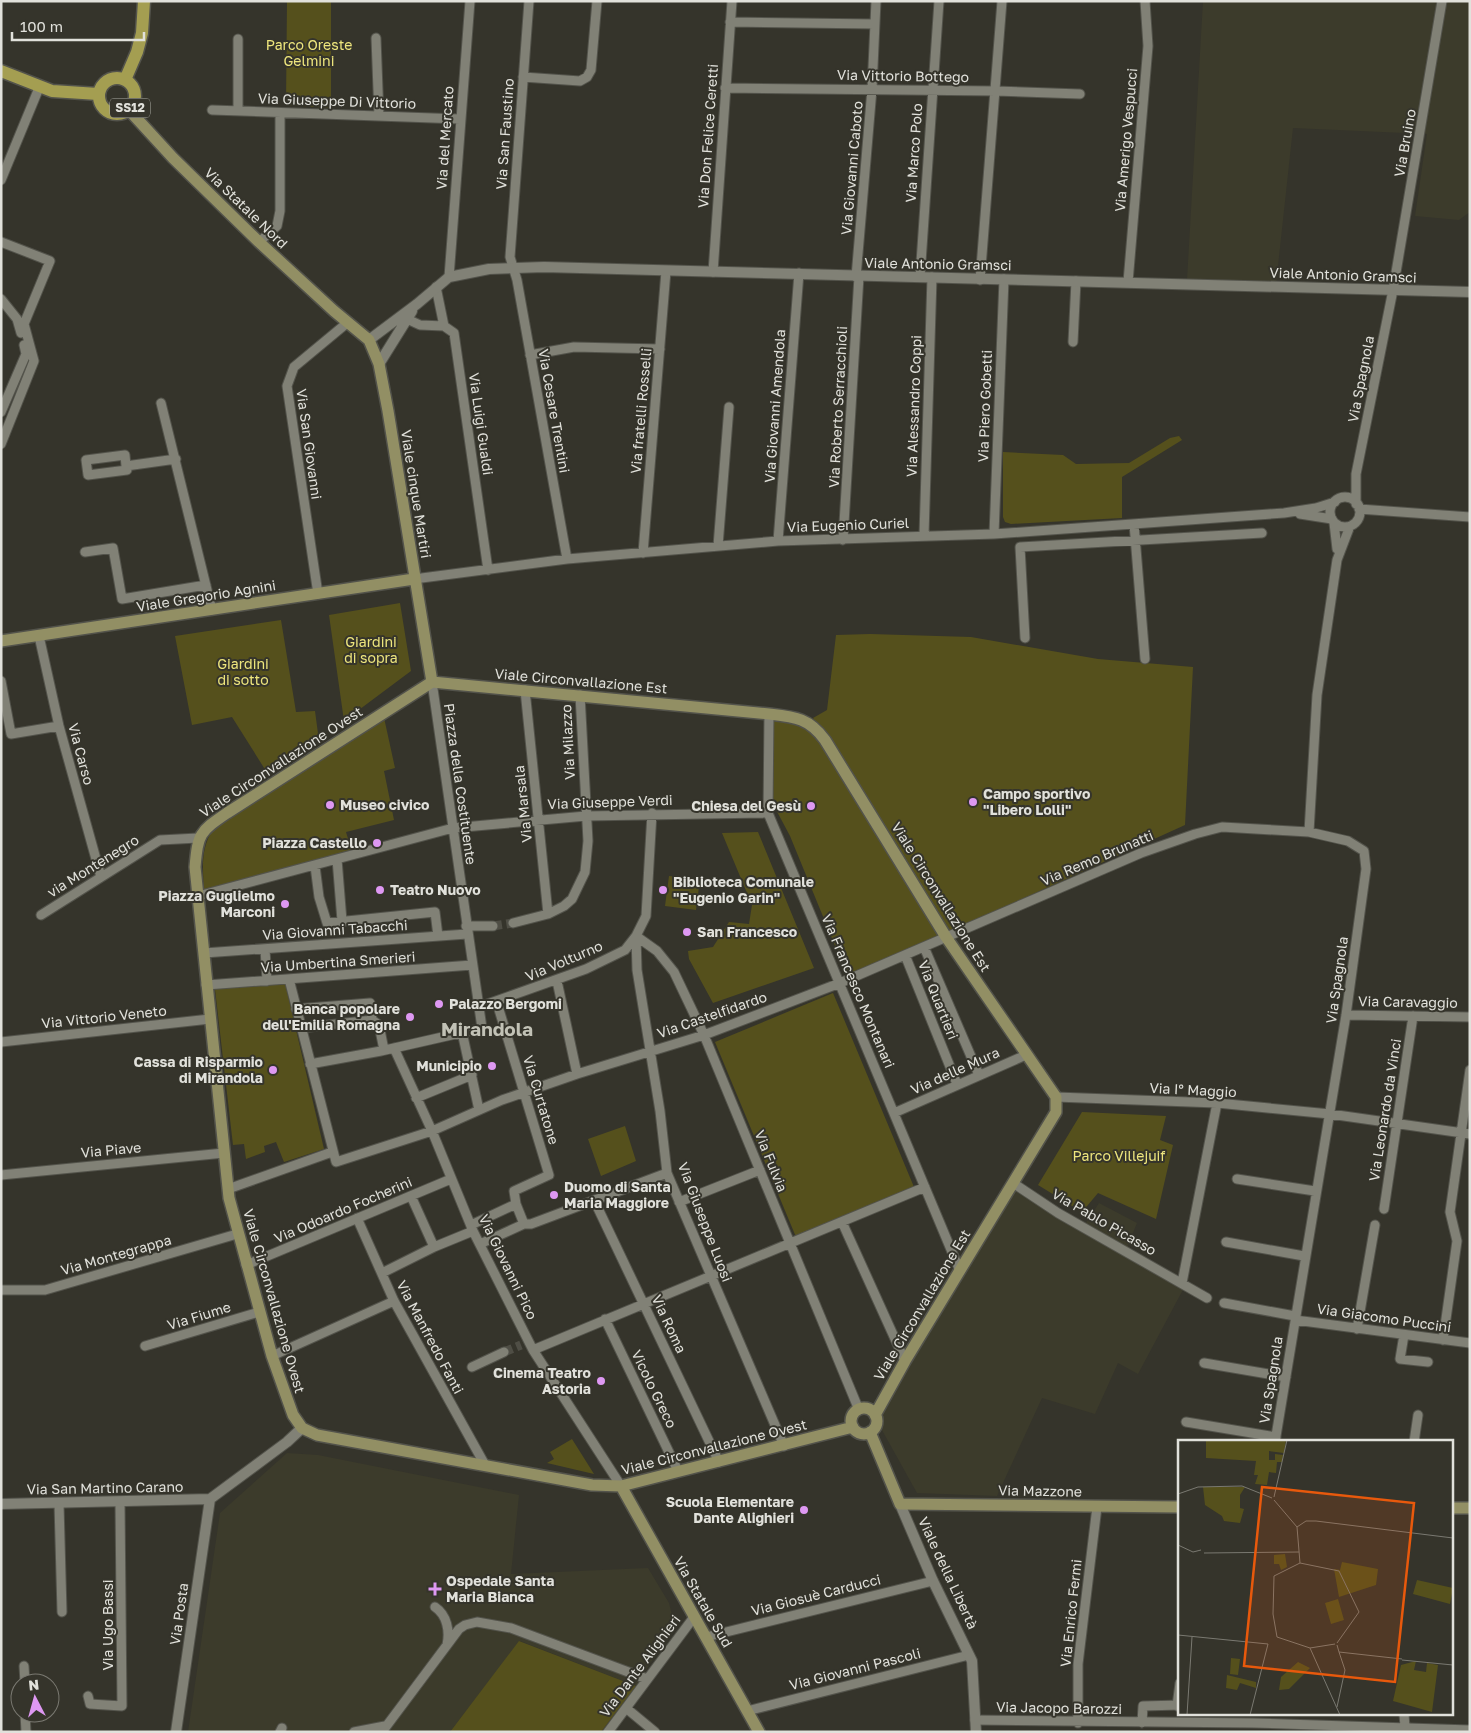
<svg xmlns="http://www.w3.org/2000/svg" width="1471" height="1733" viewBox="0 0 1471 1733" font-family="'Golos Text',sans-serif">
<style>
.built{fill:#3c3b2b}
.green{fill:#55501c}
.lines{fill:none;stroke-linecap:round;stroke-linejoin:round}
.minor-tunnel{stroke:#4f4e45;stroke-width:9;stroke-dasharray:9 4.5;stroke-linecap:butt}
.minor-casing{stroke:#53534b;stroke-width:11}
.tertiary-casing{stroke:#53534b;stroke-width:12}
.secondary-casing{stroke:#53534b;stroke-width:14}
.primary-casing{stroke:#53534b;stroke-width:15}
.minor{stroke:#818176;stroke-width:9}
.tertiary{stroke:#818176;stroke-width:10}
.secondary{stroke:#928f64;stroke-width:11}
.primary{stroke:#a49e51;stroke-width:12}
.poi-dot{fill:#de98f2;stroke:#35342b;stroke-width:2}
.labels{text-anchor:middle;stroke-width:4;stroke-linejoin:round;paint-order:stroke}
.shield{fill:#35342b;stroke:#adada6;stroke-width:1}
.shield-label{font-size:12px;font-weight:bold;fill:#e1e1db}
.park-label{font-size:14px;fill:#eee67d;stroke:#35342b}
.street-label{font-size:14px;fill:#e1e1db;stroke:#35342b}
.poi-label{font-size:14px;font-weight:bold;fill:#e1e1db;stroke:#35342b;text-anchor:start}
.district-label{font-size:19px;font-weight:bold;fill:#c2c2b6;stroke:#35342b}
.inset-road{fill:none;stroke:#7a7971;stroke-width:1}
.view{fill:#e8590c;fill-opacity:0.15;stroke:#e8590c;stroke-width:2.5}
.inset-edge{fill:none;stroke:#e1e1db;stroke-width:2.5}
</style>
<rect width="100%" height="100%" fill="#35342b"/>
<path class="built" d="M1203,1H1470V212L1459,220L1415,216L1427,134L1293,128L1276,284L1187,280Z
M1012,1186L1084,1226L1099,1203L1137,1223L1126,1250L1186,1284L1138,1374L1118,1363L1095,1414L1042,1398L997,1496L917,1493L873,1414Z
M287,1453L318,1455L519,1495L511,1574L648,1568L669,1603L672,1615L668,1635L636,1686L520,1641L450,1732H188L220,1513Z"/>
<path class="green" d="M287,1H331V108L286,105Z
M1179,436L1182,440L1122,477V518L1011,524L1005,522L1003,517V452L1063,455L1076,464L1129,463L1170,438Z
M400,603L411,671L344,721L329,615Z
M281,620L296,712L315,711L319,741L266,771L232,717L192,725L175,636Z
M870,634L971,637L1098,659L1193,667L1185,825L947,933L813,718L827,710L836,635Z
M383,713L395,768L384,771L394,820L346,832L353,855L204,892C203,868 200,850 213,829L310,767Z
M769,714L815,726L946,937L847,975L790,836L773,804Z
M758,832L814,968L713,1003L689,959L688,951L713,947L729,922L749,924L752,905L722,833Z
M669,876L700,879L696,910L665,906Z
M285,983L324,1149L284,1162L276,1142L264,1146L265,1152L246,1159L244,1144L233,1145L215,989Z
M833,993L914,1187L796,1237L715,1042Z
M1082,1112L1166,1116L1160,1140L1173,1145L1156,1219L1098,1193L1082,1212L1038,1185Z
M625,1126L636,1161L601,1176L588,1139Z
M572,1439L594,1474L547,1463L554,1459L550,1452Z
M519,1641L636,1686L601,1732H450Z"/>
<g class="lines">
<path class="minor-tunnel" d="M493,926L513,923
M504,1352L521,1345"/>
<defs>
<path id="minor" d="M529,1L510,257L517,280L567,559
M730,22L875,24
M376,38L379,116
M523,77L580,81L587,77L591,70L597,1
M725,88L996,91L1080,94
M212,110L460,119
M238,111V39
M1,180L39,88
M1,242L50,261L24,324L34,361L1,444
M259,242L277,226L280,211V113
M713,272L732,1
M449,277L470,1
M856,277L872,89L876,1
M920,277L939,1
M980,280L1002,1
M1128,282L1148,46L1145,1
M436,287L444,326L454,333L488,570
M1,299L17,319L21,333
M407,319L420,325L444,326
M1073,342L1076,281
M530,355L574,347L660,349
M161,403L212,610
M1,412L26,354L24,345
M126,466L125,455L86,460L88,475L127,470L126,466L176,459
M1330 512a15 15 0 1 1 30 0a15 15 0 1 1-30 0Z
M1356,504V474L1393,290L1442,1
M1359,509L1470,517
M1300,514L1332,519
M1334,523L1337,549
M1134,524L1145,659
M994,534L1004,279
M924,535L932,277
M843,540L859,276
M778,541L799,273
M718,546L729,407
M85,552L113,548L122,599L206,585
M643,553L666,271
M414,579L567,559L778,541L994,534L1284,513L1316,508L1335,502
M318,594L287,386L294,367L347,323
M39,636L59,726L101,877
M1025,638L1020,547L1262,533
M1,681L11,734L59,726
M525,690L548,914
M769,714L768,813L960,1271
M1309,832L1317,695L1337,560L1350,526
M337,859L342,921
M315,866L319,897L327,923L435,912L438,936
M198,896L453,828L586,816L768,813
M41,915L160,840L198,838
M513,923L548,914L564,906L572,899L585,872L588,841L580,695
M466,926H493
M636,936L637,970L660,1111L667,1173L784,1446
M636,936L657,951L674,972L704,1035L859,1410
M924,947L979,1075
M265,949L267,981
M204,953L467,934
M905,955L957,1084
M289,979L336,1162L432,1131L502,1100L577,1074L704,1035L840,983L1141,853L1195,834L1222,827L1309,832L1348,841L1364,851L1366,869L1346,1015L1275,1442
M557,981L577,1074
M206,985L472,965
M497,1003L549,1175L514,1191L516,1204
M479,1007L586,969L625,950L636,936L646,916L652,813
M296,1009L370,1003L372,1020L301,1028
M1346,1015L1470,1017
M372,1020L379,1025L384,1050
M462,1032L479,1110
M1,1042L210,1019
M394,1048L432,1131L473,1231L533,1350L621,1486
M310,1064L381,1051L482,1028L432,682
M1056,1097L1217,1103L1330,1114L1470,1134
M416,1098L472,1075
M894,1113L1026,1055
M1,1175L224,1153
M1237,1179L1315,1191
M1013,1183L1058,1213L1207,1298
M228,1189L332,1152
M411,1196L434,1247
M594,1200L719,1462
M679,1202L760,1170
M1384,1209L1413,1016
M357,1218L394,1301L485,1465
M842,1222L905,1361
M524,1224H531L667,1173
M471,1225L516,1204L524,1224L480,1244
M1226,1242L1304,1256
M246,1265L451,1179
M382,1273L434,1247L473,1231
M1182,1283L1217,1103
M1,1290H45L237,1234
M1224,1303L1295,1316
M605,1319L678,1471
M1295,1320L1470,1343
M1357,1329L1375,1225
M1404,1335L1400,1359L1428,1362
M1443,1340L1457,1241L1450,1212L1470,1070
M145,1346L259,1312
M533,1350L925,1187
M272,1356L394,1301
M1204,1363L1286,1377
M472,1367L504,1352
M1186,1422L1276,1437
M1414,1442L1418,1415
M59,1504L62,1612
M435,1607C447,1615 450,1631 447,1645
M706,1637L933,1581
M24,1666L25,1683
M88,1696L90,1704L122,1706L120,1503
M1177,1706L1180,1683
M626,1708L655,1732
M747,1711L969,1655
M25,1713L26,1732
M1404,1714L1405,1727
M975,1720L1253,1723L1470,1730
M1078,1723V1664L1097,1507
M1142,1723L1143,1706L1180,1705
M280,1732L282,1728
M354,1732L385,1726
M382,1732L459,1629L465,1625L477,1622L511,1628L647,1679
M608,1732L694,1617"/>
<path id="tertiary" d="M369,340L417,304L449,277L489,269L544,267L1470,292
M379,364L412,311
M210,1499L287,1442L302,1428
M1,1504L210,1499
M900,1504L933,1581L972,1661L976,1732
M176,1732L210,1499"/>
<path id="secondary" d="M129,110L173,158L259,242L334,311L369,340L379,364L388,411L432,682
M1,641L414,579
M432,682L227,813C199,832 198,834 195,867L229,1198L272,1356L293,1415L302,1428L317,1435L592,1485L621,1486L853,1427
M432,682L769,714C795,717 809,718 825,740L946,937L1056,1097V1112L905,1361L875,1415
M851 1421a13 13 0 1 1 26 0a13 13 0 1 1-26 0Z
M870,1432L900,1504L1180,1507
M621,1486L759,1732
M1452,1508H1470"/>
<path id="primary" d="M1,71L52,91L98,94
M99 96a18 18 0 1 1 36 0a18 18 0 1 1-36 0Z
M125,80L137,52L142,33L144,1"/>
</defs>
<use href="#minor" class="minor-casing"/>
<use href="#tertiary" class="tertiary-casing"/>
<use href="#secondary" class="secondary-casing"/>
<use href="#primary" class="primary-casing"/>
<use href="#minor" class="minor"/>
<use href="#tertiary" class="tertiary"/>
<use href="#secondary" class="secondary"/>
<use href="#primary" class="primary"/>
</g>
<g class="poi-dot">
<circle cx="973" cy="802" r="5"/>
<circle cx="330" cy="805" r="5"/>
<circle cx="811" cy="806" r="5"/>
<circle cx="377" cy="843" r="5"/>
<circle cx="380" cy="890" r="5"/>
<circle cx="663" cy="890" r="5"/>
<circle cx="285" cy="904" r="5"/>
<circle cx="687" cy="932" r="5"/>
<circle cx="439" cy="1004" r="5"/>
<circle cx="410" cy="1017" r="5"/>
<circle cx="492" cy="1066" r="5"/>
<circle cx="273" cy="1070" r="5"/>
<circle cx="554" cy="1195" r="5"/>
<circle cx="601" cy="1381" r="5"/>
<circle cx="804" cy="1510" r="5"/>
<path d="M432.5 1581.5h5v5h5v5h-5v5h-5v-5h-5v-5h5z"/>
</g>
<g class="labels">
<rect class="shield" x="110" y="98.5" width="40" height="19" rx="4"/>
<g class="shield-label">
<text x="130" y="112">SS12</text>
</g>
<g class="park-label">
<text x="309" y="50">Parco Oreste<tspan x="309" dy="16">Gelmini</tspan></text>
<text x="371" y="647">Giardini<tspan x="371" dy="16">di sopra</tspan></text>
<text x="243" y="669">Giardini<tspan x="243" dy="16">di sotto</tspan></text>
<text x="1119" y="1161">Parco Villejuif</text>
</g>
<g class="street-label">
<text transform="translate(903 76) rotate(1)" y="5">Via Vittorio Bottego</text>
<text transform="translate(337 101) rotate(2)" y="5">Via Giuseppe Di Vittorio</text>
<text transform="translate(505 134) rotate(-86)" y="5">Via San Faustino</text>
<text transform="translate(708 136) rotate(-86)" y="5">Via Don Felice Ceretti</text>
<text transform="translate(445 138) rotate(-86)" y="5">Via del Mercato</text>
<text transform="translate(1126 140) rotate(-85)" y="5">Via Amerigo Vespucci</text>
<text transform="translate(1405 143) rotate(-80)" y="5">Via Bruino</text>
<text transform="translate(914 153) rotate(-86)" y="5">Via Marco Polo</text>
<text transform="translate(852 168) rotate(-85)" y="5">Via Giovanni Caboto</text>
<text transform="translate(246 208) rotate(44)" y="5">Via Statale Nord</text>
<text transform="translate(938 264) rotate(1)" y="5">Viale Antonio Gramsci</text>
<text transform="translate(1343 275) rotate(2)" y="5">Viale Antonio Gramsci</text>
<text transform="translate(1361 379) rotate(-79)" y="5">Via Spagnola</text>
<text transform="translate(775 406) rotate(-86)" y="5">Via Giovanni Amendola</text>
<text transform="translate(914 406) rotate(-88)" y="5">Via Alessandro Coppi</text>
<text transform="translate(985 406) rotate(-88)" y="5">Via Piero Gobetti</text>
<text transform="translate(838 407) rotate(-87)" y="5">Via Roberto Serracchioli</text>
<text transform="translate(554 411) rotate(80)" y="5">Via Cesare Trentini</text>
<text transform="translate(641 411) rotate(-85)" y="5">Via fratelli Rosselli</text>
<text transform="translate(481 424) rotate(82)" y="5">Via Luigi Gualdi</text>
<text transform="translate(309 444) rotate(82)" y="5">Via San Giovanni</text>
<text transform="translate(416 494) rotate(81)" y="5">Viale cinque Martiri</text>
<text transform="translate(848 525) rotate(-2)" y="5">Via Eugenio Curiel</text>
<text transform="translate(206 596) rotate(-9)" y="5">Viale Gregorio Agnini</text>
<text transform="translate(581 681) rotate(5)" y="5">Viale Circonvallazione Est</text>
<text transform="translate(568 742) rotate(-93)" y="5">Via Milazzo</text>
<text transform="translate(81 754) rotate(75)" y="5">Via Carso</text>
<text transform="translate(281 762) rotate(-33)" y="5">Viale Circonvallazione Ovest</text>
<text transform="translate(460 784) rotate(82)" y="5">Piazza della Costituente</text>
<text transform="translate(610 802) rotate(-2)" y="5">Via Giuseppe Verdi</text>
<text transform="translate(523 804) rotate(-96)" y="5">Via Marsala</text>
<text transform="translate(1097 858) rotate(-23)" y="5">Via Remo Brunatti</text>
<text transform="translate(93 866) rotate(-32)" y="5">via Montenegro</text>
<text transform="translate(941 897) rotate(58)" y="5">Viale Circonvallazione Est</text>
<text transform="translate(335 930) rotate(-4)" y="5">Via Giovanni Tabacchi</text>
<text transform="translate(564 961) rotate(-23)" y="5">Via Volturno</text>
<text transform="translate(338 962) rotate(-4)" y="5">Via Umbertina Smerieri</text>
<text transform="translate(1337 980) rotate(-82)" y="5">Via Spagnola</text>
<text transform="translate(858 991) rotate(67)" y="5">Via Francesco Montanari</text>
<text transform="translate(938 1000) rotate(68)" y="5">Via Quartieri</text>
<text transform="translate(1408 1002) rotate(1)" y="5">Via Caravaggio</text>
<text transform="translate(712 1015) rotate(-19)" y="5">Via Castelfidardo</text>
<text transform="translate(104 1017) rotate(-6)" y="5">Via Vittorio Veneto</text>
<text transform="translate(955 1071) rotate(-24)" y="5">Via delle Mura</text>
<text transform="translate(1193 1090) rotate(3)" y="5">Via I° Maggio</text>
<text transform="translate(541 1100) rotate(73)" y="5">Via Curtatone</text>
<text transform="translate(1385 1110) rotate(-81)" y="5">Via Leonardo da Vinci</text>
<text transform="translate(111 1150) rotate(-5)" y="5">Via Piave</text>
<text transform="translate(771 1161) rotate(68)" y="5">Via Fulvia</text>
<text transform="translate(343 1210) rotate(-23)" y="5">Via Odoardo Focherini</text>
<text transform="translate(705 1222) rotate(69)" y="5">Via Giuseppe Luosi</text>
<text transform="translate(1104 1222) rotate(30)" y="5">Via Pablo Picasso</text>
<text transform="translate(116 1255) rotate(-16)" y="5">Via Montegrappa</text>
<text transform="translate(508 1267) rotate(64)" y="5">Via Giovanni Pico</text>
<text transform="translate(274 1301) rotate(74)" y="5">Viale Circonvallazione Ovest</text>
<text transform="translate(922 1305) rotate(-59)" y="5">Viale Circonvallazione Est</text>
<text transform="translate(199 1316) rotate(-17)" y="5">Via Fiume</text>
<text transform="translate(1384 1318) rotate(8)" y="5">Via Giacomo Puccini</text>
<text transform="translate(669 1324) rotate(65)" y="5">Via Roma</text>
<text transform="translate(430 1337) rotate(62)" y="5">Via Manfredo Fanti</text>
<text transform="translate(1271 1380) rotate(-81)" y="5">Via Spagnola</text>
<text transform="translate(654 1389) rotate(64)" y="5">Vicolo Greco</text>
<text transform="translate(714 1447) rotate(-14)" y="5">Viale Circonvallazione Ovest</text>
<text transform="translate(105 1488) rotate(-1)" y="5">Via San Martino Carano</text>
<text transform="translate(1040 1491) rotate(1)" y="5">Via Mazzone</text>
<text transform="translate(948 1573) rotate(65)" y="5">Viale della Libertà</text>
<text transform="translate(816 1595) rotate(-14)" y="5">Via Giosuè Carducci</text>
<text transform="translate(703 1602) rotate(60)" y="5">Via Statale Sud</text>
<text transform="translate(1071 1613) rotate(-84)" y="5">Via Enrico Fermi</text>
<text transform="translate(179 1614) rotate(-82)" y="5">Via Posta</text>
<text transform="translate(108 1625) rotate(-90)" y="5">Via Ugo Bassi</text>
<text transform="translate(640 1666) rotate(-53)" y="5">Via Dante Alighieri</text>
<text transform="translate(855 1669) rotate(-14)" y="5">Via Giovanni Pascoli</text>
<text transform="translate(1059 1708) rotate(1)" y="5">Via Jacopo Barozzi</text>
</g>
<g class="poi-label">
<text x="983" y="799">Campo sportivo<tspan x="983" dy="16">"Libero Lolli"</tspan></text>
<text x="340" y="810">Museo civico</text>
<text x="801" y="811" text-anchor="end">Chiesa del Gesù</text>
<text x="367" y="848" text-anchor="end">Piazza Castello</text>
<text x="673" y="887">Biblioteca Comunale<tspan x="673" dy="16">"Eugenio Garin"</tspan></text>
<text x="390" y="895">Teatro Nuovo</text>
<text x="275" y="901" text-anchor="end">Piazza Guglielmo<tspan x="275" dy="16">Marconi</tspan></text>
<text x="697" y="937">San Francesco</text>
<text x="449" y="1009">Palazzo Bergomi</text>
<text x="400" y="1014" text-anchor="end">Banca popolare<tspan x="400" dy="16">dell'Emilia Romagna</tspan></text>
<text x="263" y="1067" text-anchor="end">Cassa di Risparmio<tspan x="263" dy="16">di Mirandola</tspan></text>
<text x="482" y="1071" text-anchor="end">Municipio</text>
<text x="564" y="1192">Duomo di Santa<tspan x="564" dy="16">Maria Maggiore</tspan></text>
<text x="591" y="1378" text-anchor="end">Cinema Teatro<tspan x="591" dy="16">Astoria</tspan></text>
<text x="794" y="1507" text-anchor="end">Scuola Elementare<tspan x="794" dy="16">Dante Alighieri</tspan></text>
<text x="446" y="1586">Ospedale Santa<tspan x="446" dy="16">Maria Bianca</tspan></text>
</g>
<g class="district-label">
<text x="487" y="1036">Mirandola</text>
</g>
</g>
<g transform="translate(1178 1440)">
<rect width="275" height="275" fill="#35342b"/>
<path d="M108,0L106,13L91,11V20H97V14L105,15L104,22H99L98,33L91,32L89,45L77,44L80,35H76L78,21L28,18V1ZM25,47H67L62,55V68L66,69L62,83L46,81L44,76L27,65ZM107,114L109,127L103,130L101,124H96V115ZM164,122L200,129L198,145L161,157L156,129L162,130ZM239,140L275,148L272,164L235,154ZM160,159L166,180L153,184L147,163ZM53,218L62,219L60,235L52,234ZM238,221L236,230L248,232L249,223L260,225L254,272L215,261L223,225ZM120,222L132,228L111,249L101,250L103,237ZM49,235L78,242V248L62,243L59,250L48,248Z" fill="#55501c"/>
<path class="inset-road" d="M0,54L20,47L64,46L94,58M96,57L109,0M96,60L119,87L122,123M119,87L128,81H138L275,98M0,105L15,112L23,110M26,113L121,112M122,123L96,136L95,174L99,197L132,208L157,204M122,123L161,131L181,172L159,203M0,195L90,204M159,205L161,212L224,219M132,208L162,275M224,220L275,225M159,267L167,230L161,212M9,275L14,197M72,275L90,204"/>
<path class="view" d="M84,47L236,63L217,242L66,226Z"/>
<rect width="275" height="275" class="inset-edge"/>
</g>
<rect width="1471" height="1733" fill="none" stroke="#e1e1db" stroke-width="5"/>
<g transform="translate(35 1698) rotate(354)"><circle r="24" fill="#35342b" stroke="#7a7971"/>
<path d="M0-4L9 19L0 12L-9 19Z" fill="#de98f2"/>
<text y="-8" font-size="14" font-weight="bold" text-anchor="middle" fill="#e1e1db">N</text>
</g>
<path d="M12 32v8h132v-8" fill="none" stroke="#e1e1db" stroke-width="2.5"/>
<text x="20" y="32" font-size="15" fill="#e1e1db" stroke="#35342b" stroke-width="4" paint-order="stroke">100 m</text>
</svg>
